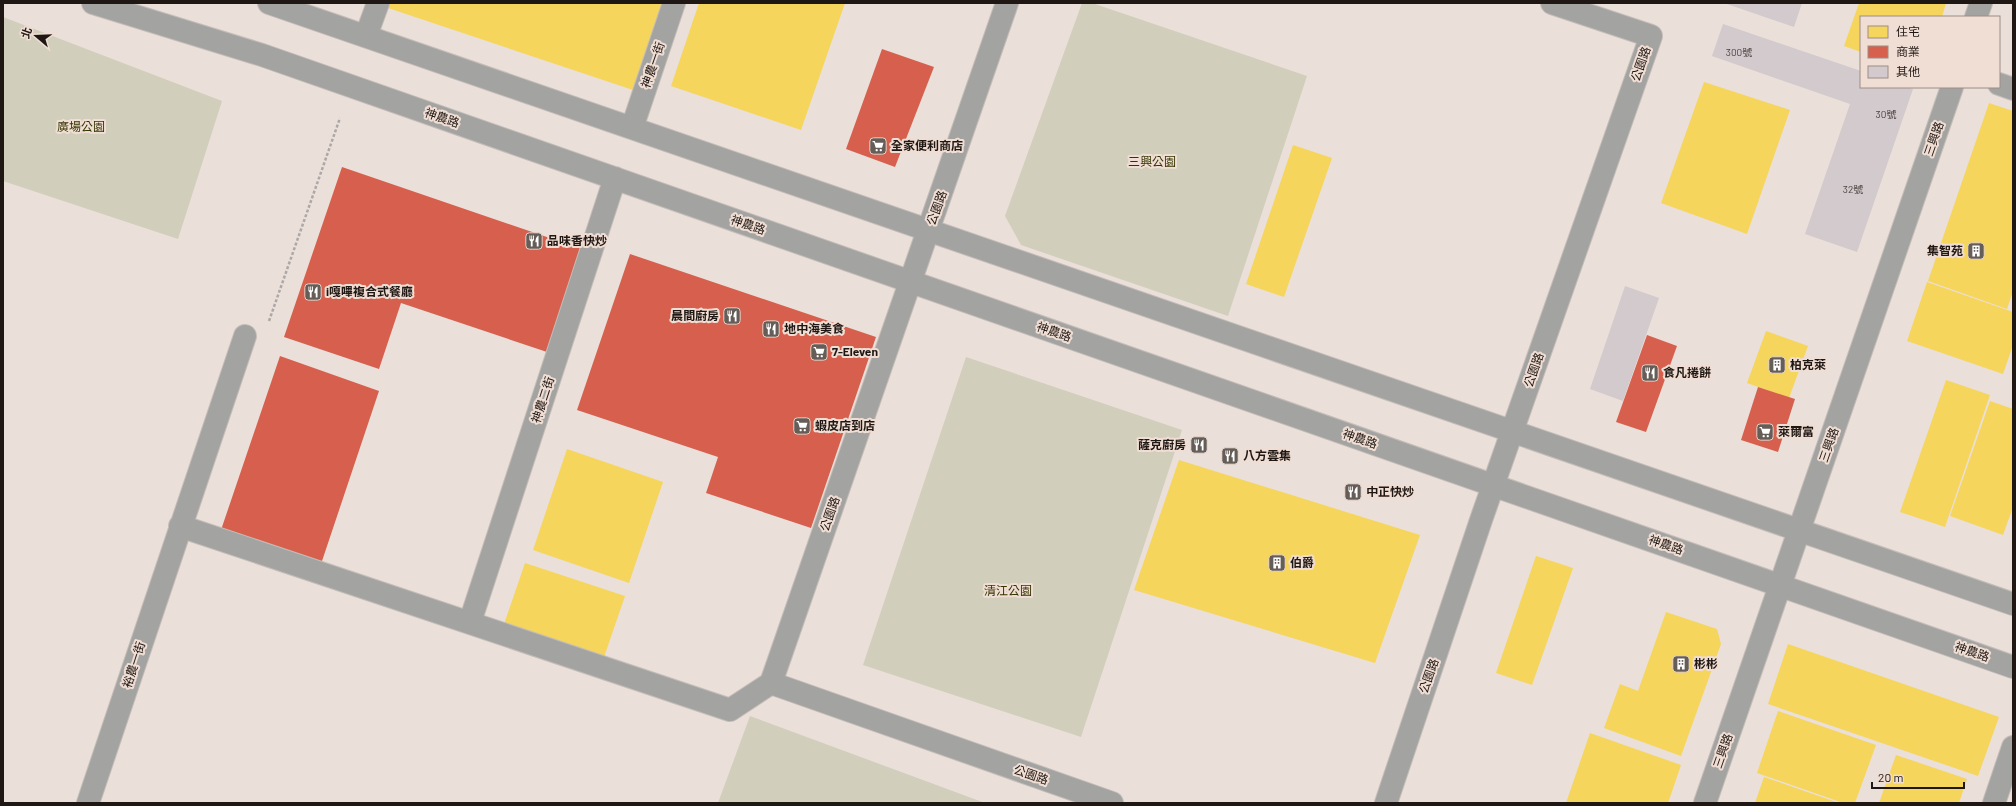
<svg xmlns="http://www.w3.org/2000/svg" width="2016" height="806" viewBox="0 0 2016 806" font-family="Barlow,'Noto Sans TC',sans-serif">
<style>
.green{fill:#d1cebb}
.homes{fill:#f6d55c}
.shops{fill:#d6604d}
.building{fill:#d2cacc}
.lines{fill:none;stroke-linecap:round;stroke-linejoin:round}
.minor-casing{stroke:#c4bcb7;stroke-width:24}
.path{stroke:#ada8a6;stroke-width:2.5;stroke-dasharray:3 2;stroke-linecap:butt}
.minor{stroke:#a3a3a2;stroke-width:22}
.labels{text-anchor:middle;stroke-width:4;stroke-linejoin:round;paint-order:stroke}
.number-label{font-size:10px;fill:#4e4644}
.street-label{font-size:12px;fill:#1e1713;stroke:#f0ddd3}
.park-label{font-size:12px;fill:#323500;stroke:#f0ddd3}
.poi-label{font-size:12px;font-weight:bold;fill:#1e1713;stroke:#f0ddd3;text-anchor:start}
</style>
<rect width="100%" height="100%" fill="#eadfd9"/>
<path class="green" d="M1082,3H1092L1307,76L1228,316L1021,245L1005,216Z
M3,17L222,101L178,239L3,181Z
M966,357L1182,430L1081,737L863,665Z
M750,716L985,803H718Z"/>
<path class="homes" d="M389,3H672L642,93L388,8Z
M699,3H845L801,130L671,86Z
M1859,3H1946L1942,17H1861V52L1844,46Z
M1704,82L1790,110L1747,234L1661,203Z
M1989,103L2013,111V291L2007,309L1928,281Z
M1293,145L1332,158L1284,297L1246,284Z
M1927,282L2013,312V345L2003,374L1907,341Z
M1766,331L1808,346L1789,398L1747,383Z
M1946,380L1990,395L1945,527L1900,512Z
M1990,401L2013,409V507L2003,535L1950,516Z
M567,449L663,482L629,583L533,550Z
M1179,460L1420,535L1375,663L1134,590Z
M1536,556L1573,568L1532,685L1496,673Z
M525,563L625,596L603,660L503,627Z
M1666,612L1717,629L1721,644L1681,756L1604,728L1620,684L1638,691Z
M1788,644L1999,717L1978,776L1768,704Z
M1778,711L1876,745L1855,803H1843L1757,773Z
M1590,733L1681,765L1668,803H1566Z
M1896,755L1967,779L1959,803H1879Z
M1764,777L1839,803H1755Z"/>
<path class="shops" d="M882,49L934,67L895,167L846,149Z
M342,167L585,250L550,353L401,303L379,369L284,337Z
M630,254L876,337L811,528L706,493L718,457L577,410Z
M1647,335L1677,346L1646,432L1616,422Z
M280,356L379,391L321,564L221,530Z
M1758,387L1795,399L1778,452L1741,440Z"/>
<path class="building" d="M1724,3H1802L1794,27Z
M1723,24L1861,71V87H1906L1913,89L1857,252L1805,234L1850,104L1712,56Z
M1625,286L1659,298L1623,401L1590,389Z"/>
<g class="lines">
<defs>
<path id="minor" d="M93,3L262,55L2013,667
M269,3L2013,604
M1007,3L771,683L1112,803
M1976,17L1981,3
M366,36L378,3
M1999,84L2013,89
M632,128L674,3
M180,526L730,710L771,683
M470,622L615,178
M88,803L245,336
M1386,803L1481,520L1651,36L1552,3
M1705,803L1952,87
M1994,803L2013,747"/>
</defs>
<use href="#minor" class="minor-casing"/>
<path class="path" d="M269,321L340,118"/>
<use href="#minor" class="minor"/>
</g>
<defs>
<symbol id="supermarket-square" viewBox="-11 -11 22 22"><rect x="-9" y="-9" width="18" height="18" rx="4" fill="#655d58" stroke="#f0ddd3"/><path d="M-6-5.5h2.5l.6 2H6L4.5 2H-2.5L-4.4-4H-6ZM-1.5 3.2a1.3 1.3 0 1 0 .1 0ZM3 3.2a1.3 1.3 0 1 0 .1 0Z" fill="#fff"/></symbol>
<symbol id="restaurant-square" viewBox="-11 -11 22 22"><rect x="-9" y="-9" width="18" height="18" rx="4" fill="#655d58" stroke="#f0ddd3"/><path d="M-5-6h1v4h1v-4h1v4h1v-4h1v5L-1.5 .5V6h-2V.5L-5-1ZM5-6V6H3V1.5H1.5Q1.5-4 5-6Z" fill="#fff"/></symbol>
<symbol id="building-square" viewBox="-11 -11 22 22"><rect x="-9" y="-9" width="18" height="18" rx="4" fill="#655d58" stroke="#f0ddd3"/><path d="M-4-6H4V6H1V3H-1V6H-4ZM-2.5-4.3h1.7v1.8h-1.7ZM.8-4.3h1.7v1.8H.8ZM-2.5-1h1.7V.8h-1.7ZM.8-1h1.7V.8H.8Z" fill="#fff"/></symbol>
</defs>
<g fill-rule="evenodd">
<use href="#supermarket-square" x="868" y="136" width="20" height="20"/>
<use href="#restaurant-square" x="524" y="231" width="20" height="20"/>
<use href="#building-square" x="1966" y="241" width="20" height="20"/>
<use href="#restaurant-square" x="303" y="282" width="20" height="20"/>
<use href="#restaurant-square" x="722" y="306" width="20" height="20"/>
<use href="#restaurant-square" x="761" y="319" width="20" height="20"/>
<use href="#supermarket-square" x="809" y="342" width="20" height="20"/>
<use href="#building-square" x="1767" y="355" width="20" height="20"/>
<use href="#restaurant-square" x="1640" y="363" width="20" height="20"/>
<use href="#supermarket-square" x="792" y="416" width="20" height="20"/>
<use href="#supermarket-square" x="1755" y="422" width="20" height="20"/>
<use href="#restaurant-square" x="1189" y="435" width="20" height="20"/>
<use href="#restaurant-square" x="1220" y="446" width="20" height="20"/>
<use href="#restaurant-square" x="1343" y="482" width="20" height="20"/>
<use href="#building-square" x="1267" y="553" width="20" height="20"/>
<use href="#building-square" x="1671" y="654" width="20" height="20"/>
</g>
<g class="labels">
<g class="number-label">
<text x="1739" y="56">300號</text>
<text x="1886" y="118">30號</text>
<text x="1853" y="193">32號</text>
</g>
<g class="street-label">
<text transform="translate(1641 64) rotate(-71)" y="4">公園路</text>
<text transform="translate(653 65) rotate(-71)" y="4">神農一街</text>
<text transform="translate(442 118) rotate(19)" y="4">神農路</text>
<text transform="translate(1934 139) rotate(-71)" y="4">三興路</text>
<text transform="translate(937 208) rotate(-70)" y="4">公園路</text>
<text transform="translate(748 225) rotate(19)" y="4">神農路</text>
<text transform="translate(1054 332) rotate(19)" y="4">神農路</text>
<text transform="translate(1534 370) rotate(-71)" y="4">公園路</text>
<text transform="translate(543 400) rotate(-72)" y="4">神農二街</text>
<text transform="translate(1360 439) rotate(19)" y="4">神農路</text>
<text transform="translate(1829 445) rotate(-71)" y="4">三興路</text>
<text transform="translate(830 514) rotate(-71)" y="4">公園路</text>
<text transform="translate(1666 545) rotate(19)" y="4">神農路</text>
<text transform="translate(1972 652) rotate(19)" y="4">神農路</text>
<text transform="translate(134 665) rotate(-72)" y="4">裕農一街</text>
<text transform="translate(1429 676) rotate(-71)" y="4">公園路</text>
<text transform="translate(1723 751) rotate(-71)" y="4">三興路</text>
<text transform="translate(1031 775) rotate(19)" y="4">公園路</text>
</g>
<g class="park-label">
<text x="81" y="131">廣場公園</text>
<text x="1152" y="166">三興公園</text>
<text x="1008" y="595">清江公園</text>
</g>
<g class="poi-label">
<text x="891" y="150">全家便利商店</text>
<text x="547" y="245">品味香快炒</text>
<text x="1963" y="255" text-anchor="end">集智苑</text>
<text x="326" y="296">i嘎嗶複合式餐廳</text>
<text x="719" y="320" text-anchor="end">晨間廚房</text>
<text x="784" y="333">地中海美食</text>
<text x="832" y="356">7-Eleven</text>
<text x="1790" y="369">柏克萊</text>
<text x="1663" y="377">食凡捲餅</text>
<text x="815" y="430">蝦皮店到店</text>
<text x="1778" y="436">萊爾富</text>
<text x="1186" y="449" text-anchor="end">薩克廚房</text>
<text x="1243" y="460">八方雲集</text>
<text x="1366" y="496">中正快炒</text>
<text x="1290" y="567">伯爵</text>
<text x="1694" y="668">彬彬</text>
</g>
</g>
<rect width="2016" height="806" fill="none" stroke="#1e1713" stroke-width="8"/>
<rect x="1860" y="16" width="140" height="72" fill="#f0ddd3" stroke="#9c8e86"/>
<rect x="1868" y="26" width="20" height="12" fill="#f6d55c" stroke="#9c8e86"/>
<text x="1896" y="36" font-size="12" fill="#1e1713">住宅</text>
<rect x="1868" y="46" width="20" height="12" fill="#d6604d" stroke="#9c8e86"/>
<text x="1896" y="56" font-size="12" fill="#1e1713">商業</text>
<rect x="1868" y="66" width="20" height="12" fill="#d2cacc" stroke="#9c8e86"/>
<text x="1896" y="76" font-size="12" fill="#1e1713">其他</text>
<g transform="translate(36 36) rotate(289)" stroke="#f0ddd3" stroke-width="3" paint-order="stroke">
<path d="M0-3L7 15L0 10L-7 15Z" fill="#1e1713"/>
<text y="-6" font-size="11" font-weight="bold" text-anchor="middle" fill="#1e1713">北</text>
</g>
<path d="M1872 782v6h92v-6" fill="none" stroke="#1e1713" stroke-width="2"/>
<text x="1878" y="782" font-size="12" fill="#1e1713" stroke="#f0ddd3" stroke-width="3" paint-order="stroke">20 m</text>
</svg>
